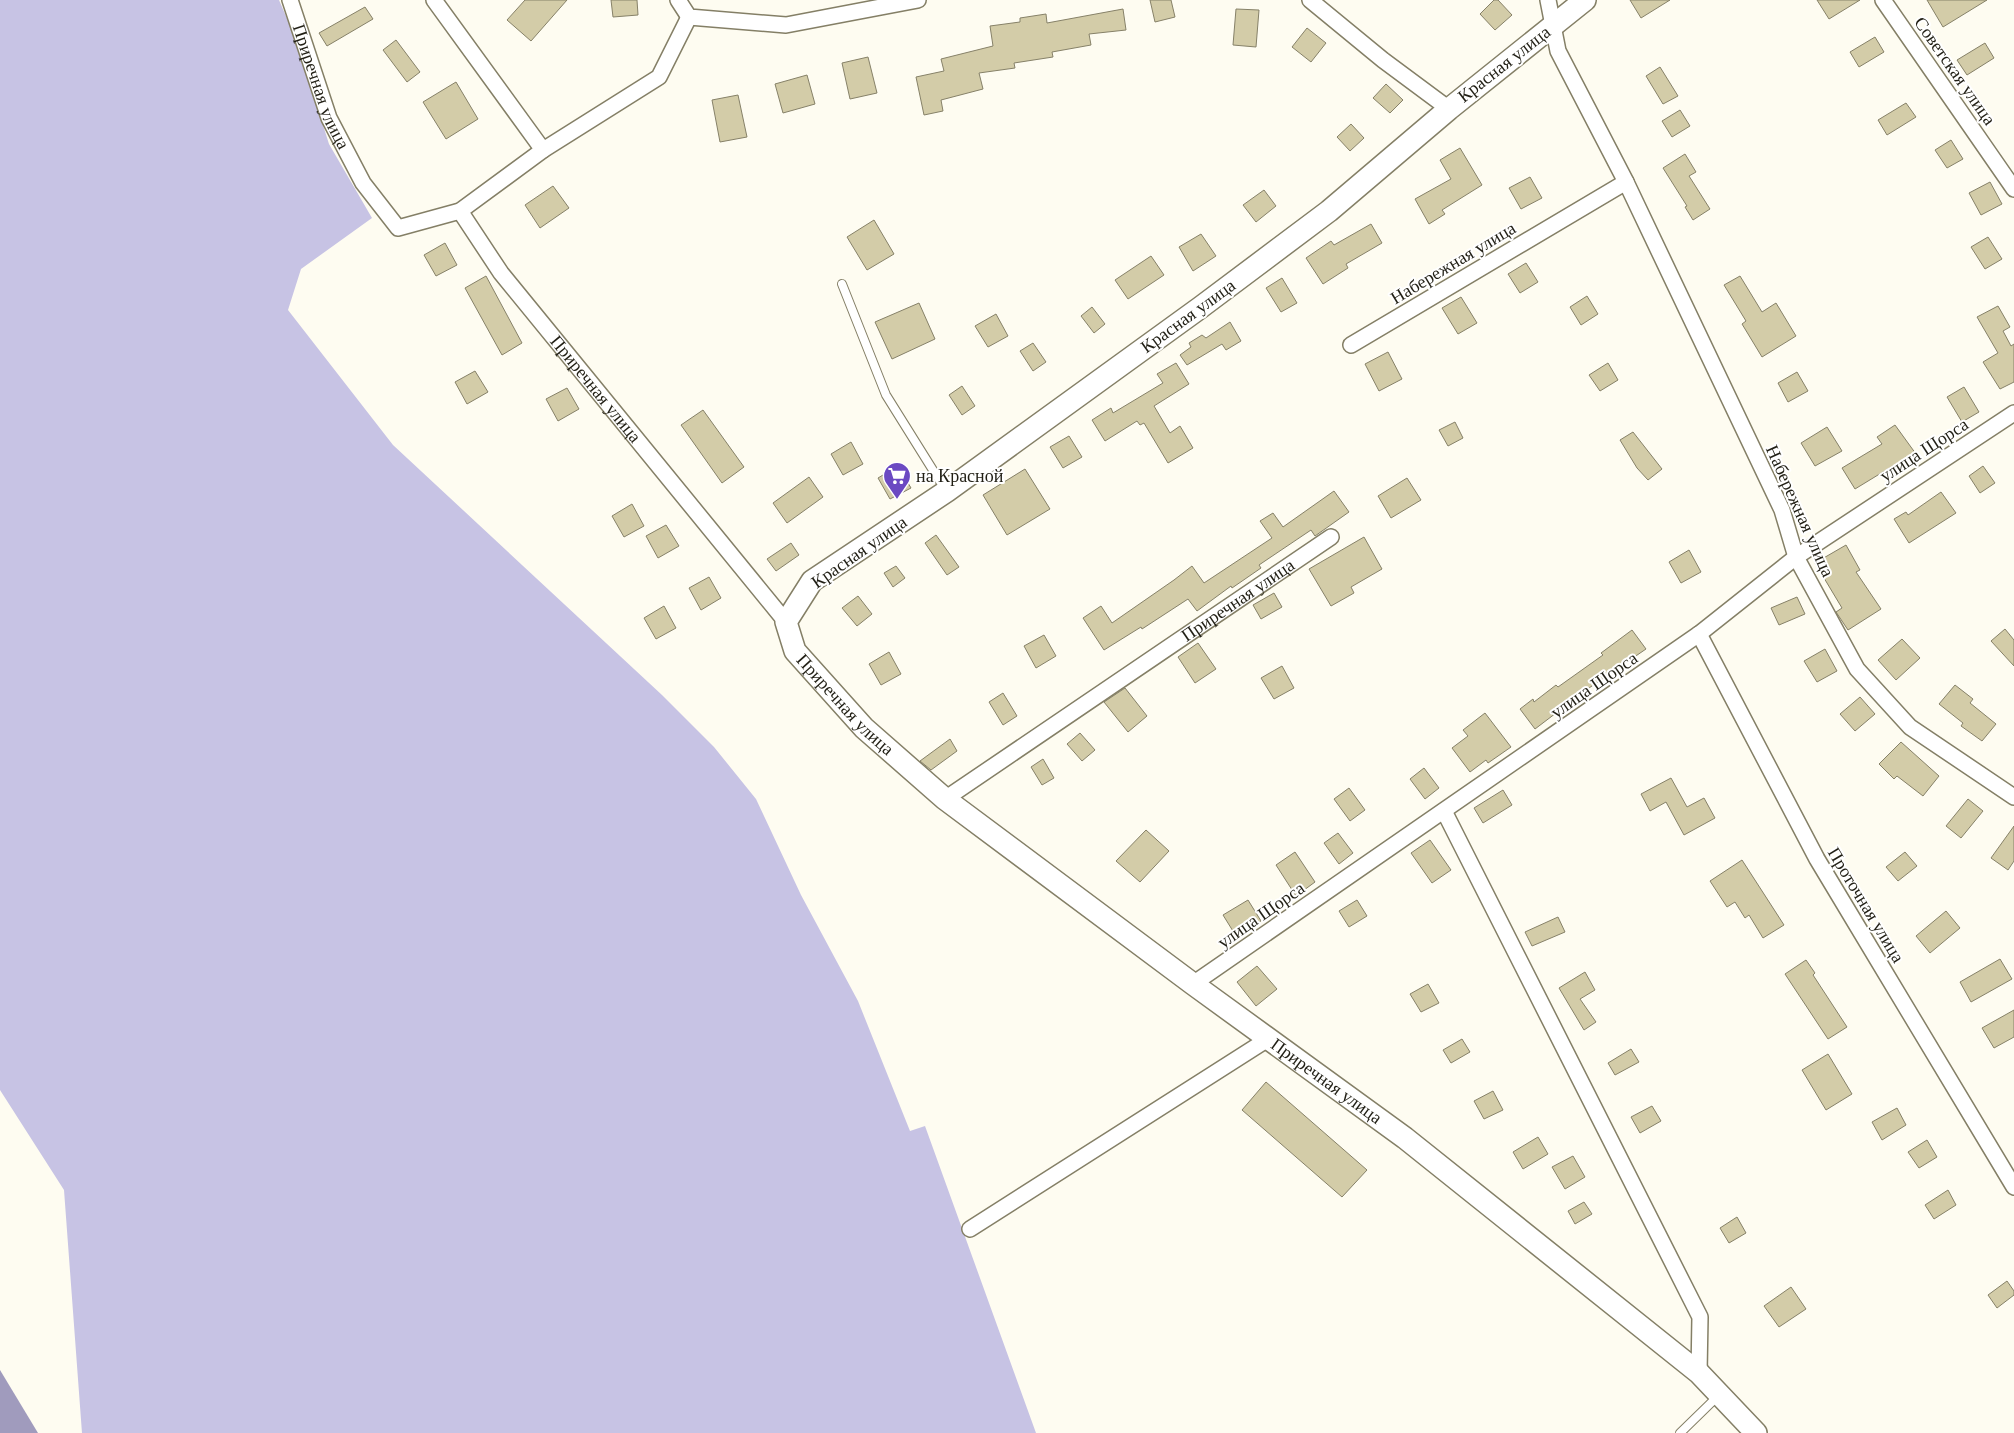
<svg xmlns="http://www.w3.org/2000/svg" width="2014" height="1433" viewBox="0 0 2014 1433" font-family="'Times New Roman',serif">
<style>
.green{fill:#c7c3e4}
.water{fill:#a09bbd}
.building{fill:#d3cca8;stroke:#868168}
.lines{fill:none;stroke-linecap:round;stroke-linejoin:round}
.lane-casing{stroke:#847f66;stroke-width:10}
.street-casing{stroke:#847f66;stroke-width:18}
.secondary-casing{stroke:#847f66;stroke-width:24}
.lane{stroke:#fff;stroke-width:8}
.street{stroke:#fff;stroke-width:15}
.secondary{stroke:#fff;stroke-width:21}
.labels{text-anchor:middle;stroke-width:4;stroke-linejoin:round;paint-order:stroke}
.street-label{font-size:18px;fill:#211f15;stroke:#fff}
.poi-label{font-size:18px;fill:#211f15;stroke:#fff;text-anchor:start}
</style>
<rect width="100%" height="100%" fill="#fefcf1"/>
<path class="green" d="M0,0H279L295,37L329,144L372,218L301,269L288,310L393,445L662,695L714,747L756,799L801,895L858,1001L910,1131L925,1126L1036,1433H82L64,1190L0,1090Z"/>
<path class="water" d="M0,1370L38,1433H0Z"/>
<path class="building" d="M525,0H567L531,41L507,20Z
M611,0H637L638,15L613,17Z
M1150,0H1171L1175,17L1155,22Z
M1494,0H1498L1512,15L1495,30L1480,14Z
M1630,0H1670L1641,18Z
M1817,0H1860L1829,19Z
M1927,0H1987L1943,27Z
M365,7L373,19L327,46L319,33Z
M1123,9L1126,30L1089,34L1091,45L1052,52L1053,57L1014,63L1015,68L979,73L983,89L941,100L943,111L924,115L916,77L944,71L941,59L993,46L990,26L1020,22V18L1046,14L1047,23Z
M1236,9L1259,10L1256,47L1233,45Z
M1307,28L1326,43L1311,62L1292,47Z
M1875,37L1884,52L1859,67L1850,52Z
M396,40L420,72L407,82L383,50Z
M1985,43L1994,58L1967,75L1957,60Z
M868,57L877,93L850,99L842,63Z
M1660,67L1678,96L1663,104L1646,76Z
M807,75L815,104L783,113L775,84Z
M456,82L478,119L446,139L423,102Z
M1386,84L1403,100L1390,113L1373,98Z
M738,95L747,137L720,142L712,100Z
M1906,103L1916,117L1887,135L1878,120Z
M1680,110L1690,126L1672,137L1662,121Z
M1351,124L1364,138L1350,151L1337,137Z
M1951,140L1963,159L1947,168L1935,150Z
M1460,148L1482,185L1442,210L1445,214L1429,224L1415,199L1451,179L1440,160Z
M1685,154L1696,172L1689,176L1710,209L1693,220L1685,207L1687,206L1663,168Z
M1530,177L1542,198L1521,209L1509,188Z
M1990,182L2002,204L1981,215L1969,193Z
M553,186L569,208L540,228L525,205Z
M1264,190L1276,206L1256,222L1243,205Z
M874,220L894,254L867,270L847,237Z
M1371,224L1382,243L1346,264L1348,268L1323,284L1306,258L1331,241L1334,245Z
M1201,234L1216,256L1193,271L1179,247Z
M1988,237L2002,259L1985,269L1971,247Z
M445,243L457,265L436,276L424,255Z
M1151,256L1164,275L1128,299L1115,280Z
M1526,263L1538,282L1520,293L1508,274Z
M486,276L522,343L502,355L465,288Z
M1740,276L1762,312L1776,303L1796,336L1762,357L1742,324L1746,321L1724,285Z
M1282,278L1297,303L1281,312L1266,288Z
M1587,296L1598,314L1581,325L1570,307Z
M1461,297L1477,323L1458,334L1442,308Z
M919,303L935,339L892,359L875,322Z
M1998,306L2010,327L2003,331L2011,346L2014,344V382L2000,389L1983,362L1998,353L1977,317Z
M1092,307L1105,324L1094,333L1081,316Z
M996,314L1008,336L988,347L975,326Z
M1230,322L1241,341L1226,350L1222,344L1187,365L1180,355L1191,347L1189,343L1202,335L1206,338Z
M1033,343L1046,362L1033,371L1020,351Z
M1388,352L1402,379L1379,391L1365,364Z
M1176,363L1189,384L1154,406L1170,433L1180,426L1193,448L1168,463L1144,423L1140,425L1137,421L1105,441L1092,420L1111,408L1113,413L1163,383L1157,374Z
M1608,363L1618,380L1600,391L1589,375Z
M475,371L488,392L467,404L455,382Z
M1797,372L1808,391L1788,402L1778,383Z
M962,386L975,406L962,415L949,395Z
M1964,387L1979,412L1962,422L1947,397Z
M567,388L579,409L558,421L546,399Z
M703,410L744,467L722,483L681,425Z
M1455,422L1463,438L1448,446L1439,430Z
M1895,425L1916,454L1898,466L1896,464L1855,489L1842,468L1882,444L1877,437Z
M1827,427L1842,451L1815,466L1801,443Z
M1633,432L1662,469L1648,480L1637,468L1620,440Z
M1069,436L1082,457L1063,468L1050,447Z
M851,442L863,464L843,475L831,454Z
M898,466L911,488L890,499L878,478Z
M1983,466L1995,483L1980,493L1969,476Z
M1025,469L1050,509L1007,535L983,495Z
M809,477L823,497L787,523L773,503Z
M1407,478L1421,500L1391,518L1378,496Z
M1334,491L1349,512L1315,536L1311,530L1259,565L1261,568L1232,588L1231,586L1197,611L1188,599L1142,629L1141,627L1104,650L1083,618L1101,606L1112,623L1174,580L1192,566L1204,583L1272,538L1260,521L1273,513L1283,527Z
M1941,492L1956,513L1909,543L1894,519L1906,512L1908,515Z
M632,504L644,526L624,537L612,516Z
M666,525L679,546L658,558L646,536Z
M936,535L959,567L947,575L925,543Z
M1364,537L1382,569L1351,587L1354,593L1331,606L1309,569Z
M791,543L799,555L776,571L767,559Z
M1846,545L1860,570L1856,572L1881,609L1848,630L1836,612L1842,608L1815,563Z
M1689,550L1701,572L1681,583L1669,562Z
M896,566L905,578L893,587L884,573Z
M709,577L721,598L701,610L689,588Z
M1274,593L1282,607L1261,619L1253,605Z
M858,596L872,614L857,626L842,608Z
M1797,597L1805,614L1779,625L1771,608Z
M664,606L676,628L656,639L644,618Z
M2005,629L2014,640V666L1991,641Z
M1632,630L1646,649L1589,688L1535,729L1520,709L1533,699L1534,702L1556,685L1558,687L1603,655L1601,653Z
M1044,635L1056,656L1036,668L1024,646Z
M1902,639L1920,658L1896,680L1878,660Z
M1198,643L1216,669L1195,683L1178,657Z
M1825,649L1837,671L1817,682L1804,661Z
M889,652L901,674L881,685L869,664Z
M1282,666L1294,688L1274,699L1261,678Z
M1955,685L1973,699L1970,703L1996,724L1982,741L1961,726L1963,723L1939,704Z
M1125,688L1147,716L1128,732L1104,702Z
M1003,693L1017,716L1003,725L989,702Z
M1860,697L1875,714L1855,731L1840,714Z
M1485,713L1511,747L1488,763L1486,760L1470,772L1452,748L1468,736L1463,730Z
M1080,733L1095,750L1082,761L1067,744Z
M950,739L957,751L931,770L920,761Z
M1901,742L1939,776L1923,796L1897,776L1894,779L1879,764Z
M1043,759L1054,778L1042,785L1031,767Z
M1424,768L1439,788L1425,799L1410,779Z
M1671,778L1687,807L1704,798L1715,818L1684,835L1666,802L1650,811L1641,794Z
M1349,788L1365,810L1350,821L1334,799Z
M1503,790L1512,805L1483,823L1474,808Z
M1968,799L1983,811L1961,838L1946,826Z
M2014,826V861L2008,870L1991,858Z
M1146,830L1169,851L1140,882L1116,861Z
M1338,833L1353,853L1339,864L1324,843Z
M1430,840L1451,870L1432,883L1411,853Z
M1295,852L1315,882L1296,896L1276,865Z
M1905,852L1917,866L1898,881L1886,867Z
M1742,860L1784,925L1763,938L1749,915L1745,918L1735,902L1727,907L1710,881Z
M1248,900L1261,921L1236,936L1223,915Z
M1357,900L1367,916L1349,927L1339,911Z
M1946,911L1960,928L1930,953L1916,936Z
M1558,917L1565,932L1532,946L1525,932Z
M2000,959L2012,979L1971,1002L1960,982Z
M1806,960L1815,973L1813,975L1847,1027L1828,1039L1785,974Z
M1257,966L1277,989L1256,1006L1237,982Z
M1585,972L1595,990L1580,999L1596,1022L1584,1030L1559,988Z
M1428,984L1439,1003L1421,1012L1410,994Z
M2014,1010V1037L1994,1048L1982,1028Z
M1462,1039L1470,1052L1451,1063L1443,1050Z
M1631,1049L1639,1062L1615,1075L1608,1063Z
M1828,1054L1852,1094L1826,1110L1802,1070Z
M1266,1082L1367,1170L1342,1197L1242,1110Z
M1493,1091L1503,1110L1484,1119L1474,1101Z
M1652,1106L1661,1121L1640,1133L1631,1117Z
M1897,1108L1906,1125L1882,1140L1872,1122Z
M1538,1137L1548,1154L1523,1169L1513,1152Z
M1927,1140L1937,1157L1919,1168L1908,1152Z
M1573,1156L1585,1177L1565,1189L1552,1167Z
M1948,1190L1956,1205L1934,1219L1925,1205Z
M1584,1202L1592,1214L1575,1224L1568,1211Z
M1737,1217L1746,1233L1729,1243L1720,1228Z
M2007,1281L2014,1291V1295L1997,1308L1988,1295Z
M1791,1287L1806,1309L1779,1327L1764,1306Z"/>
<g class="lines">
<defs>
<path id="lane" d="M842,284L886,395L946,491
M1680,1433L1718,1396"/>
<g id="street">
<path id="s1" d="M290,0L329,118L363,183L398,228L460,211L543,150L659,77L689,17"/>
<path d="M434,0L543,150"/>
<path d="M678,0L689,17L786,25L918,0"/>
<path d="M1310,0L1383,60L1449,109"/>
<path d="M1548,0L1558,51L1626,182L1782,510L1796,557L1857,669L1910,727L2014,797"/>
<path d="M1883,0L2014,189"/>
<path id="s2" d="M460,211L501,273L786,622"/>
<path d="M1351,345L1626,182"/>
<path d="M1699,634L1817,859L2014,1187"/>
<path id="s3" d="M945,799L1331,537"/>
<path d="M1444,811L1700,1317L1699,1373"/>
<path d="M1193,984L1699,634L1796,557L2014,413"/>
<path d="M970,1229L1268,1039"/>
</g>
<g id="secondary">
<path id="s4" d="M1585,0L1449,109L1329,211L1201,307L947,491L812,581L786,622L795,651L864,728L945,799L1193,984L1405,1138L1699,1373L1756,1433"/>
</g>
</defs>
<use href="#lane" class="lane-casing"/>
<use href="#street" class="street-casing"/>
<use href="#secondary" class="secondary-casing"/>
<use href="#lane" class="lane"/>
<use href="#street" class="street"/>
<use href="#secondary" class="secondary"/>
</g>
<defs>
<symbol id="supermarket-pin" viewBox="-11 -11 22 30"><path d="M0 17L-7.5 6A9.5 9.5 0 1 1 7.5 6Z" fill="#6b49c2" stroke="#fff"/><path d="M-6-5.5h2.5l.6 2H6L4.5 2H-2.5L-4.4-4H-6ZM-1.5 3.2a1.3 1.3 0 1 0 .1 0ZM3 3.2a1.3 1.3 0 1 0 .1 0Z" fill="#fff"/></symbol>
</defs>
<g fill-rule="evenodd">
<use href="#supermarket-pin" x="881" y="460" width="32" height="43"/>
</g>
<g class="labels">
<g class="street-label">
<text transform="translate(1504 64) rotate(-38)" y="6">Красная улица</text>
<text transform="translate(1955 71) rotate(55)" y="6">Советская улица</text>
<text dy="6" stroke="none"><textPath href="#s1" startOffset="92">Приречная улица</textPath></text>
<text transform="translate(1453 263) rotate(-31)" y="6">Набережная улица</text>
<text transform="translate(1188 316) rotate(-36)" y="6">Красная улица</text>
<text dy="6" stroke="none"><textPath href="#s2" startOffset="224">Приречная улица</textPath></text>
<text transform="translate(1924 450) rotate(-33)" y="6">улица Щорса</text>
<text transform="translate(1800 511) rotate(66)" y="6">Набережная улица</text>
<text transform="translate(859 552) rotate(-35)" y="6">Красная улица</text>
<text dy="6" stroke="none"><textPath href="#s3" startOffset="354">Приречная улица</textPath></text>
<text transform="translate(1594 685) rotate(-35)" y="6">улица Щорса</text>
<text dy="6" stroke="none"><textPath href="#s4" startOffset="1120">Приречная улица</textPath></text>
<text transform="translate(1866 905) rotate(59)" y="6">Проточная улица</text>
<text transform="translate(1261 915) rotate(-35)" y="6">улица Щорса</text>
<text dy="6" stroke="none"><textPath href="#s4" startOffset="1732">Приречная улица</textPath></text>
</g>
<g class="poi-label">
<text x="916" y="482">на Красной</text>
</g>
</g>
</svg>
